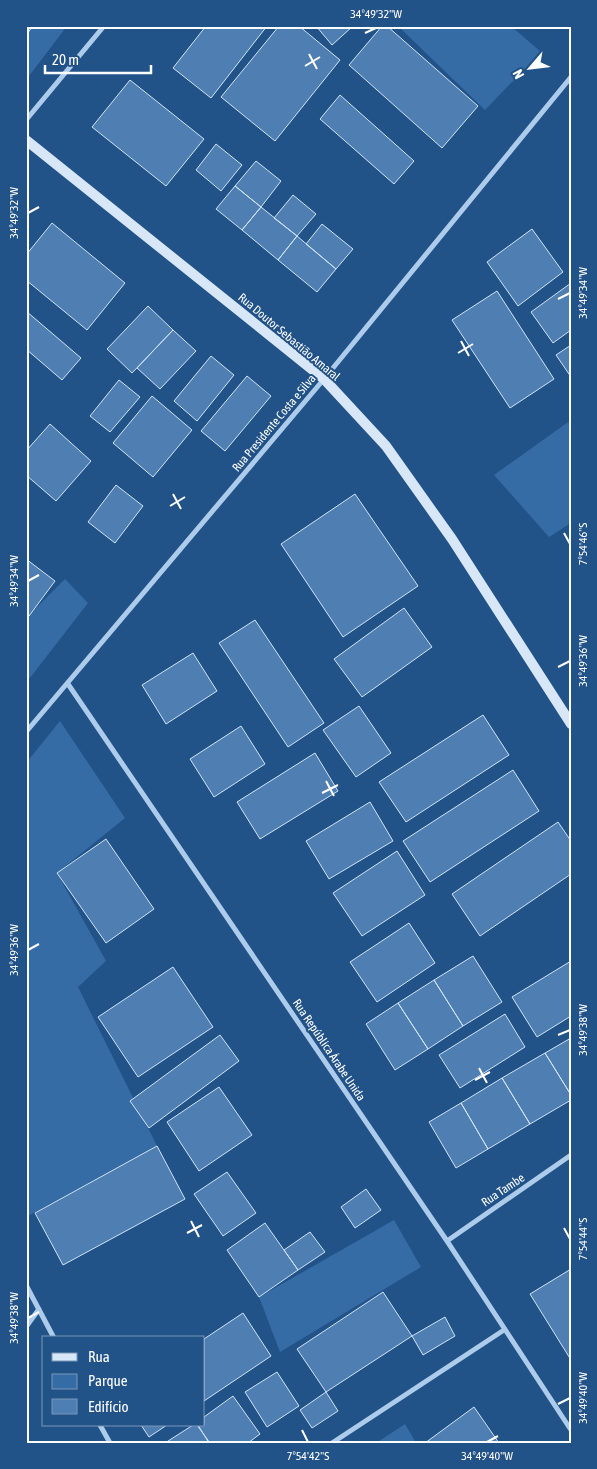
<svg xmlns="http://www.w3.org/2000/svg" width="597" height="1469" viewBox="0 0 597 1469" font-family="'Asap Condensed',sans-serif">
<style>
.green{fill:#356ca5}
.building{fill:#4e7eb2;stroke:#d1e4f8}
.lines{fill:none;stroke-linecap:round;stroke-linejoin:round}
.street{stroke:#adcbea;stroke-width:5}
.secondary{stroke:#d8e7f8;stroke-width:10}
.ticks{fill:none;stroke:#fff;stroke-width:2}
.labels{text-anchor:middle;stroke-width:4;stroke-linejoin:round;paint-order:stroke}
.street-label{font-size:12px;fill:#fff;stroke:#215288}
.neatline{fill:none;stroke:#fff;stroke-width:2}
.ticks-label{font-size:12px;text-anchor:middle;fill:#fff}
</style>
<rect width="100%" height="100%" fill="#215288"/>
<path class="green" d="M26,26H67L26,80Z
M398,26H511L541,52L485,110Z
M571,420V523L549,537L494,475Z
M65,579L88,603L26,683V613L29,615Z
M60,721L125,818L57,873L106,961L78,987L157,1146L26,1217V763Z
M394,1220L421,1267L280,1352L259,1297Z
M405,1424L416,1443H376Z"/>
<path class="building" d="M26,26H33L26,35Z
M206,26H267L211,98L173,68Z
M279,26H299L340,60L275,141L221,97Z
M316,26H353L332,45Z
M382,26H387L478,106L442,148L349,65Z
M130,80L204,139L166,186L92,127Z
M340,95L414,161L394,184L320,119Z
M216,144L242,165L221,191L196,170Z
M256,161L281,181L261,207L235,186Z
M235,186L261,207L242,230L216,209Z
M293,195L316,214L297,236L274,218Z
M261,207L297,236L278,260L242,230Z
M52,223L125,283L87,330L26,280V255Z
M322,224L353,249L336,269L306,244Z
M532,229L563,272L518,306L487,262Z
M297,236L336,269L317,292L278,260Z
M571,283V330L553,343L531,312Z
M497,291L554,379L510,408L452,320Z
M148,306L173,330L132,373L107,349Z
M26,311L81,358L62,380L26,349Z
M173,330L196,351L160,389L137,368Z
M571,345V377L556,355Z
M211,356L234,375L197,421L174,401Z
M247,376L271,396L225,451L201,431Z
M119,380L140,397L110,432L90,416Z
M152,396L192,430L153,477L113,443Z
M50,424L91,461L56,501L26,475V451Z
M116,485L143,506L115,543L88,522Z
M355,494L418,586L343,637L281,544Z
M26,559L55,581L29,616L26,613Z
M404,608L432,647L362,697L334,659Z
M255,620L324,723L288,747L219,643Z
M193,653L217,691L166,724L142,685Z
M359,706L391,753L356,777L323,730Z
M483,715L509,755L406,822L379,782Z
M241,726L265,764L214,797L190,759Z
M315,753L338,791L260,839L237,802Z
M513,770L539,811L430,882L403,841Z
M370,802L393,841L329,879L306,841Z
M558,822L571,841V874L480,936L452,894Z
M106,839L154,909L106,943L57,873Z
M397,851L425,895L362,936L333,893Z
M409,923L435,963L377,1002L350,962Z
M473,956L502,1002L463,1026L434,980Z
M571,961V1016L537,1037L512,997Z
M173,967L213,1027L138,1077L98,1017Z
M434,980L463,1026L428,1049L398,1003Z
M398,1003L428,1049L395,1070L366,1024Z
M505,1014L525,1047L460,1088L439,1055Z
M220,1035L239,1061L149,1128L130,1101Z
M571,1038V1095L545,1053Z
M545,1053L571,1095V1100L530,1124L502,1078Z
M502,1078L530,1124L488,1149L461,1103Z
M219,1087L252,1135L199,1171L167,1122Z
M461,1103L488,1149L456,1168L429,1122Z
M157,1146L185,1199L63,1265L35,1213Z
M227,1172L256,1213L223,1236L194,1194Z
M366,1189L381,1210L355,1228L341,1207Z
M265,1223L298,1270L259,1297L227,1250Z
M310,1232L325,1252L298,1270L284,1250Z
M571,1269V1360L530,1294Z
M383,1292L412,1336L326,1392L297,1349Z
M243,1313L271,1356L204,1401V1339Z
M445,1317L455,1336L423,1355L412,1336Z
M277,1372L299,1406L267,1427L245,1392Z
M326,1392L338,1411L312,1428L300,1410Z
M233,1396L260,1434L248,1443H210L197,1425H204V1417Z
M474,1407L499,1443H425Z
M141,1425H167L149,1437Z
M193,1425H198L209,1443H165Z"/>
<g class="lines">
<path class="street" d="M26,120L104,26
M68,684L447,1241L571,1430
M26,732L324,379L571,77
M447,1241L571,1155
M26,1285L54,1338
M26,1327L39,1309
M100,1425L110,1443
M332,1443L504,1330"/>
<path class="secondary" d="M26,140L324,379L386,446L452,539L571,724"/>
</g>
<path class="ticks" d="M365,33L376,28M309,54L317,69M305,66L320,57M28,213L39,207M558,299L570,293M461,341L469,356M458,353L473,344M173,494L181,509M170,506L185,497M564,533L570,544M28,581L39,575M558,667L570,661M326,781L334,796M322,793L338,785M28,950L39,944M558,1035L570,1030M479,1068L487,1083M475,1080L490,1072M191,1221L199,1237M564,1228L570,1239M187,1233L202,1225M28,1318L39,1312M558,1404L570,1398M302,1430L308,1442M487,1442L498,1436"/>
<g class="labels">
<g class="street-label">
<text transform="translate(289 337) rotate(40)" y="4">Rua Doutor Sebastião Amaral</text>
<text transform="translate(274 423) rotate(-50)" y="4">Rua Presidente Costa e Silva</text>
<text transform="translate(329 1050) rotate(56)" y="4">Rua República Árabe Unida</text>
<text transform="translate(503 1190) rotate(-34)" y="4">Rua Tambe</text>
</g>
</g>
<rect width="597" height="1469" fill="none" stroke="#215288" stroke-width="55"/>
<rect x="42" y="1336" width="162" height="90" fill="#215288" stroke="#7a97b8"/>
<rect x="52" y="1353" width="25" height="8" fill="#d8e7f8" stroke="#7a97b8"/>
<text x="88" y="1362" font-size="15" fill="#ffffff">Rua</text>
<rect x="52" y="1374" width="25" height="15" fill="#356ca5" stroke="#7a97b8"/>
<text x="88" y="1386" font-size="15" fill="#ffffff">Parque</text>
<rect x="52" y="1399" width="25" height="15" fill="#4e7eb2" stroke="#7a97b8"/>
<text x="88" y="1412" font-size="15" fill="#ffffff">Edifício</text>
<g transform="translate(530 68) rotate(242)" stroke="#215288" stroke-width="4" paint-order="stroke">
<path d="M0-4L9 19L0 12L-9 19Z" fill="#ffffff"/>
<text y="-8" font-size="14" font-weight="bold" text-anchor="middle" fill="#ffffff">N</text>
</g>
<path d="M45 65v8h106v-8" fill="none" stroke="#ffffff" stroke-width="2.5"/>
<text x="52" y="65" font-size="15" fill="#ffffff" stroke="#215288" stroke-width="4" paint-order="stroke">20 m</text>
<rect x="28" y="28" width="542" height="1414" class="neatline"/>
<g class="ticks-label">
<text x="376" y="18">34°49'32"W</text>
<text transform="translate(14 213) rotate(-90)" y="4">34°49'32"W</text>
<text transform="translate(583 293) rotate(-90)" y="4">34°49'34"W</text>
<text transform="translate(583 544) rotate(-90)" y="4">7°54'46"S</text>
<text transform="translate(14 581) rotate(-90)" y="4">34°49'34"W</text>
<text transform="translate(583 661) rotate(-90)" y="4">34°49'36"W</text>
<text transform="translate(14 950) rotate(-90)" y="4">34°49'36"W</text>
<text transform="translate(583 1030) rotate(-90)" y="4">34°49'38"W</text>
<text transform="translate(583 1239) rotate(-90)" y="4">7°54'44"S</text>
<text transform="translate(14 1318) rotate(-90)" y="4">34°49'38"W</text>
<text transform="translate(583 1398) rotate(-90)" y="4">34°49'40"W</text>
<text x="308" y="1460">7°54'42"S</text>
<text x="487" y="1460">34°49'40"W</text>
</g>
</svg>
